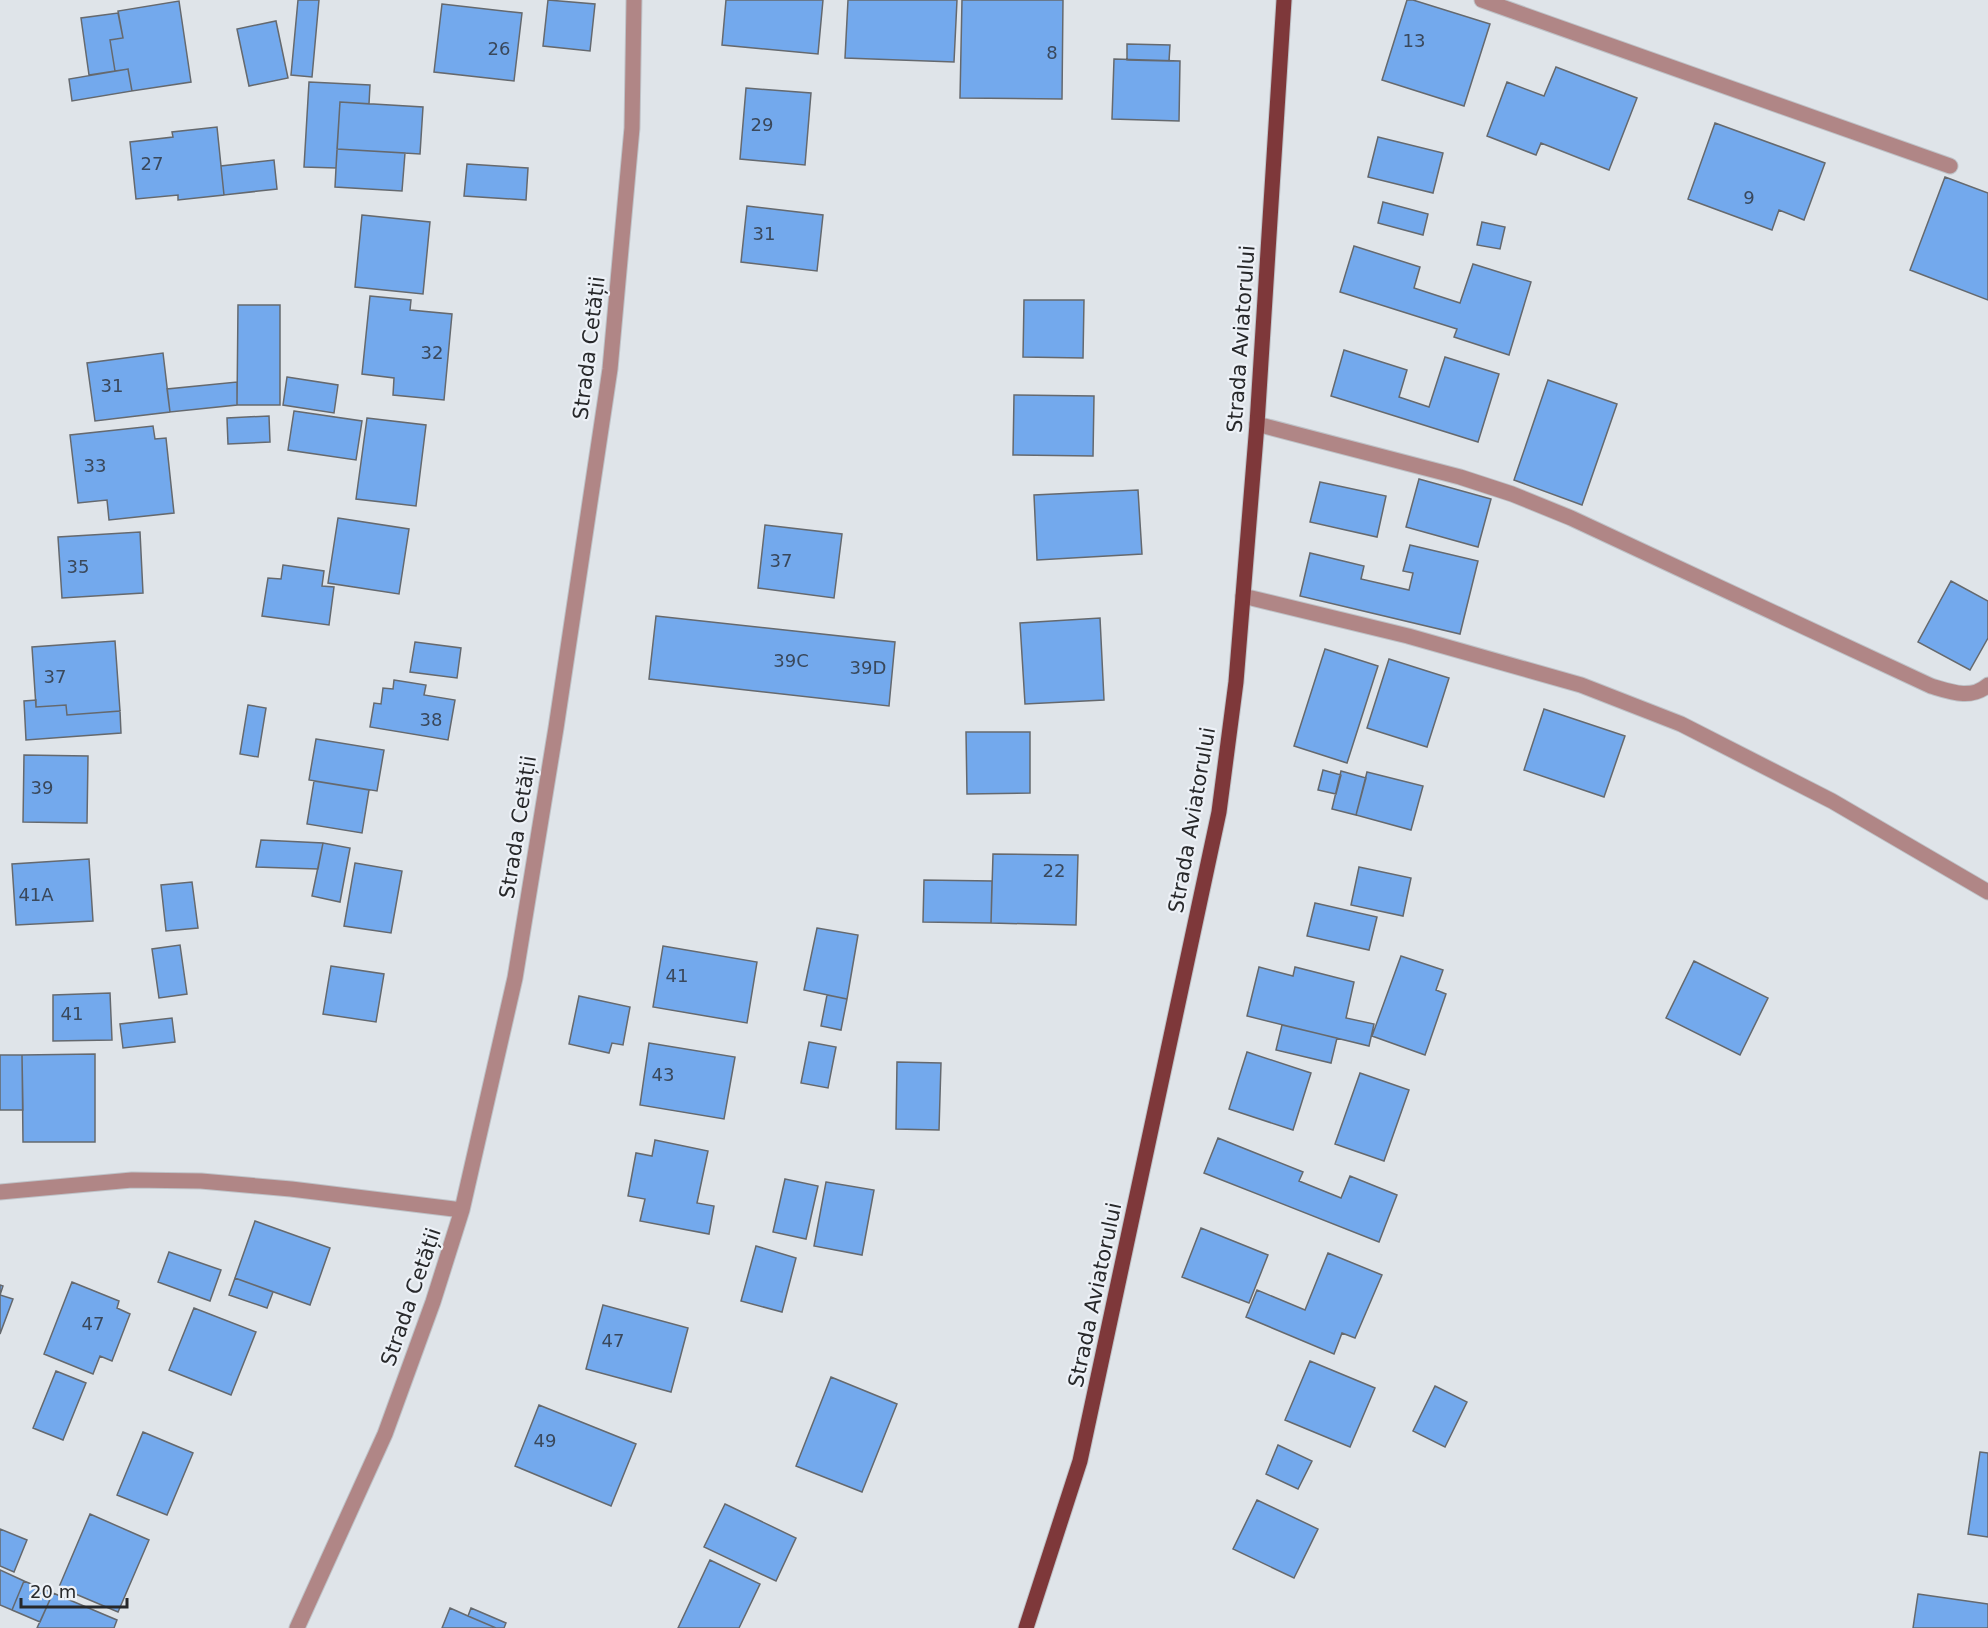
<svg xmlns="http://www.w3.org/2000/svg" width="1988" height="1628" viewBox="0 0 1988 1628" font-family="'DejaVu Sans',sans-serif">
<style>
.building{fill:#73a9ed;stroke:#65696e;stroke-width:1.5}
.lines{fill:none;stroke-linecap:round;stroke-linejoin:round}
.minor-casing{stroke:#bec2c7;stroke-width:17}
.primary-casing{stroke:#bec2c7;stroke-width:17}
.minor{stroke:#b08686;stroke-width:15}
.primary{stroke:#7e383a;stroke-width:15}
.labels{text-anchor:middle;stroke-width:4.5;stroke-linejoin:round;paint-order:stroke}
.number-label{font-size:18px;fill:#3a485b}
.street-label{font-size:21px;fill:#27282a;stroke:#edf1f7}
</style>
<rect width="100%" height="100%" fill="#dfe4e9"/>
<path class="building" d="M298,0H319L312,77L291,75Z
M548,0L595,4L590,51L543,46Z
M726,0H823L818,54L722,45Z
M848,0H957L954,62L845,58Z
M962,0H1063L1062,99L960,98Z
M1407,0H1413L1490,24L1464,106L1382,80Z
M179,1L191,82L132,91L128,69L115,71L110,40L123,38L118,11Z
M442,4L522,13L514,81L434,72Z
M118,13L123,38L110,40L115,71L89,75L81,18Z
M276,21L288,78L249,86L237,29Z
M1127,44L1170,45L1169,61L1127,60Z
M1114,59L1180,61L1179,121L1112,119Z
M1556,67L1637,98L1609,170L1541,143L1536,155L1487,136L1507,82L1544,96Z
M128,69L132,91L72,101L69,79Z
M309,82L370,85L369,104L340,102L336,168L304,167Z
M746,88L811,93L805,165L740,159Z
M340,102L423,107L420,154L337,149Z
M1715,123L1825,163L1804,220L1779,210L1772,230L1688,199Z
M217,127L224,195L178,200V195L136,199L130,142L173,137L172,132Z
M1378,137L1443,153L1433,193L1368,177Z
M337,149L405,153L402,191L335,187Z
M274,160L277,189L224,195L221,166Z
M467,164L528,168L526,200L464,196Z
M1945,177L1988,193V300L1910,270Z
M1383,202L1428,214L1423,235L1378,223Z
M747,206L823,215L817,271L741,262Z
M362,215L430,222L423,294L355,287Z
M1482,222L1505,227L1500,249L1477,245Z
M1354,246L1420,267L1414,288L1460,303L1473,264L1531,282L1509,355L1454,337L1457,329L1340,292Z
M370,296L411,300L410,310L452,314L444,400L393,395L394,378L362,374Z
M1024,300H1084L1083,358L1023,357Z
M238,305H280V405H237Z
M1344,350L1407,370L1399,397L1429,407L1445,357L1499,374L1478,442L1331,396Z
M163,353L170,412L95,421L87,363Z
M287,377L338,385L334,413L283,405Z
M1548,380L1617,404L1582,505L1514,480Z
M237,382V405L170,412L167,389Z
M1014,395L1094,396L1093,456L1013,455Z
M294,411L362,421L356,460L288,450Z
M269,416L270,442L228,444L227,418Z
M367,418L426,425L416,506L356,499Z
M153,426L155,439L166,438L174,513L109,520L107,500L78,503L70,435Z
M1419,479L1491,499L1478,547L1406,527Z
M1320,482L1386,496L1377,537L1310,522Z
M1138,490L1142,554L1037,560L1034,495Z
M338,518L409,529L399,594L328,583Z
M765,525L842,534L834,598L758,588Z
M140,532L143,593L62,598L58,537Z
M1410,545L1478,561L1460,634L1300,596L1310,553L1364,566L1361,579L1409,590L1413,573L1403,571Z
M283,565L324,571L322,586L334,587L329,625L262,616L268,578L281,579Z
M1951,581L1988,601V638L1970,670L1918,642Z
M656,616L895,642L889,706L649,679Z
M1100,618L1104,700L1025,704L1020,623Z
M115,641L120,711L67,715L66,705L36,707L32,647Z
M415,642L461,648L457,678L410,672Z
M1325,649L1378,666L1347,763L1294,746Z
M1389,659L1449,678L1427,747L1367,728Z
M394,680L426,685L424,695L455,700L448,740L370,727L374,703L381,704L383,688L393,689Z
M36,700V707L66,705L67,715L120,711L121,733L26,740L24,701Z
M248,705L266,708L258,757L240,754Z
M1544,709L1625,736L1604,797L1524,770Z
M966,732H1030V793L967,794Z
M316,739L384,750L377,791L309,780Z
M24,755L88,756L87,823L23,822Z
M1323,770L1341,775L1336,794L1318,790Z
M1341,771L1366,778L1356,815L1332,809Z
M1367,772L1423,786L1411,830L1356,815Z
M314,781L369,790L362,833L307,824Z
M261,840L323,843L318,869L256,867Z
M323,843L350,848L340,902L312,896Z
M993,854L1078,855L1076,925L991,923Z
M89,859L93,921L16,925L12,864Z
M355,863L402,871L391,933L344,926Z
M1359,867L1411,878L1403,916L1351,905Z
M924,880L992,881L991,923L923,922Z
M192,882L198,928L166,931L161,885Z
M1315,903L1377,917L1369,950L1307,936Z
M817,928L858,935L847,999L804,990Z
M180,945L187,994L159,998L152,949Z
M663,946L757,962L747,1023L653,1007Z
M1401,956L1443,970L1436,990L1446,994L1425,1055L1372,1036Z
M1694,961L1768,998L1740,1055L1666,1018Z
M331,966L384,974L376,1022L323,1014Z
M1259,967L1293,976L1295,967L1354,982L1346,1018L1374,1024L1369,1046L1247,1016Z
M110,993L112,1040L53,1041V995Z
M827,995L847,999L841,1030L821,1026Z
M579,996L630,1007L623,1045L612,1043L609,1053L569,1044Z
M172,1018L175,1042L123,1048L120,1024Z
M1282,1025L1337,1038L1331,1063L1276,1050Z
M809,1042L836,1047L828,1088L801,1083Z
M649,1043L735,1057L724,1119L640,1105Z
M1247,1052L1311,1073L1293,1130L1229,1109Z
M95,1054V1142H23L22,1055Z
M0,1055H22L23,1110H0Z
M897,1062L941,1063L939,1130L896,1129Z
M1360,1073L1409,1090L1384,1161L1335,1144Z
M1218,1138L1303,1172L1299,1181L1341,1198L1350,1176L1397,1195L1379,1242L1204,1173Z
M655,1140L708,1151L697,1203L714,1206L709,1234L640,1221L645,1199L628,1196L636,1153L652,1156Z
M785,1179L818,1186L806,1239L773,1232Z
M826,1182L874,1190L862,1255L814,1246Z
M255,1221L330,1248L310,1305L235,1278Z
M1201,1228L1268,1255L1249,1303L1182,1277Z
M756,1246L796,1258L782,1312L741,1301Z
M169,1252L221,1270L210,1301L158,1282Z
M1328,1253L1382,1275L1355,1338L1342,1333L1334,1354L1246,1317L1257,1290L1305,1310Z
M235,1278L273,1292L267,1308L229,1295Z
M72,1282L119,1301L117,1308L130,1314L112,1361L100,1356L93,1374L44,1354Z
M0,1285L3,1286L0,1295L13,1299L0,1334Z
M603,1305L688,1328L671,1392L586,1369Z
M194,1308L256,1332L231,1395L169,1370Z
M1310,1361L1375,1388L1350,1447L1285,1420Z
M56,1371L86,1383L63,1440L33,1428Z
M831,1377L897,1404L862,1492L796,1466Z
M1435,1386L1467,1402L1445,1447L1413,1431Z
M539,1405L636,1444L611,1506L515,1466Z
M143,1432L193,1453L167,1515L117,1495Z
M1278,1445L1312,1461L1298,1489L1266,1474Z
M1980,1452L1988,1453V1537L1968,1534Z
M1257,1500L1318,1529L1294,1578L1233,1549Z
M725,1504L796,1538L776,1581L704,1547Z
M90,1514L149,1540L118,1612L59,1587Z
M0,1529L27,1540L14,1572L0,1566Z
M710,1560L760,1584L739,1628H678Z
M0,1570L24,1581L12,1610L0,1605Z
M24,1581L53,1593L40,1622L12,1610Z
M53,1593L117,1620L114,1628H37Z
M1918,1594L1988,1604V1628H1913Z
M450,1608L468,1616L496,1628H442Z
M471,1608L506,1623L504,1628H496L468,1616Z"/>
<g class="lines">
<defs>
<path id="minor" d="M1482,0L1950,166
M1257,424L1460,477L1512,494L1571,518L1931,686C1951,692 1971,700 1988,685
M1243,596L1408,636L1581,685L1681,724L1832,801L1988,892
M0,1192L132,1180L201,1181L291,1189L462,1210
M297,1628L385,1434L433,1302L462,1210L515,978L556,728L610,369L632,128L634,0"/>
<path id="primary" d="M1026,1628L1080,1461L1219,812L1236,682L1257,424L1284,0"/>
</defs>
<use href="#minor" class="minor-casing"/>
<use href="#primary" class="primary-casing"/>
<use href="#minor" class="minor"/>
<use href="#primary" class="primary"/>
</g>
<g class="labels">
<g class="number-label">
<text x="1414" y="47">13</text>
<text x="499" y="55">26</text>
<text x="1052" y="59">8</text>
<text x="762" y="131">29</text>
<text x="152" y="170">27</text>
<text x="1749" y="204">9</text>
<text x="764" y="240">31</text>
<text x="432" y="359">32</text>
<text x="112" y="392">31</text>
<text x="95" y="472">33</text>
<text x="781" y="567">37</text>
<text x="78" y="573">35</text>
<text x="791" y="667">39C</text>
<text x="868" y="674">39D</text>
<text x="55" y="683">37</text>
<text x="431" y="726">38</text>
<text x="42" y="794">39</text>
<text x="1054" y="877">22</text>
<text x="36" y="901">41A</text>
<text x="677" y="982">41</text>
<text x="72" y="1020">41</text>
<text x="663" y="1081">43</text>
<text x="93" y="1330">47</text>
<text x="613" y="1347">47</text>
<text x="545" y="1447">49</text>
</g>
<g class="street-label">
<text transform="translate(1241 339) rotate(-86)" y="7">Strada Aviatorului</text>
<text transform="translate(589 348) rotate(-83)" y="7">Strada Cetății</text>
<text transform="translate(1192 820) rotate(-80)" y="7">Strada Aviatorului</text>
<text transform="translate(518 827) rotate(-81)" y="7">Strada Cetății</text>
<text transform="translate(1095 1295) rotate(-78)" y="7">Strada Aviatorului</text>
<text transform="translate(411 1297) rotate(-71)" y="7">Strada Cetății</text>
</g>
</g>
<path d="M21 1598v9h106v-9" fill="none" stroke="#27282a" stroke-width="3"/>
<text x="30" y="1598" font-size="18" fill="#27282a" stroke="#edf1f7" stroke-width="4.5" paint-order="stroke">20 m</text>
</svg>
